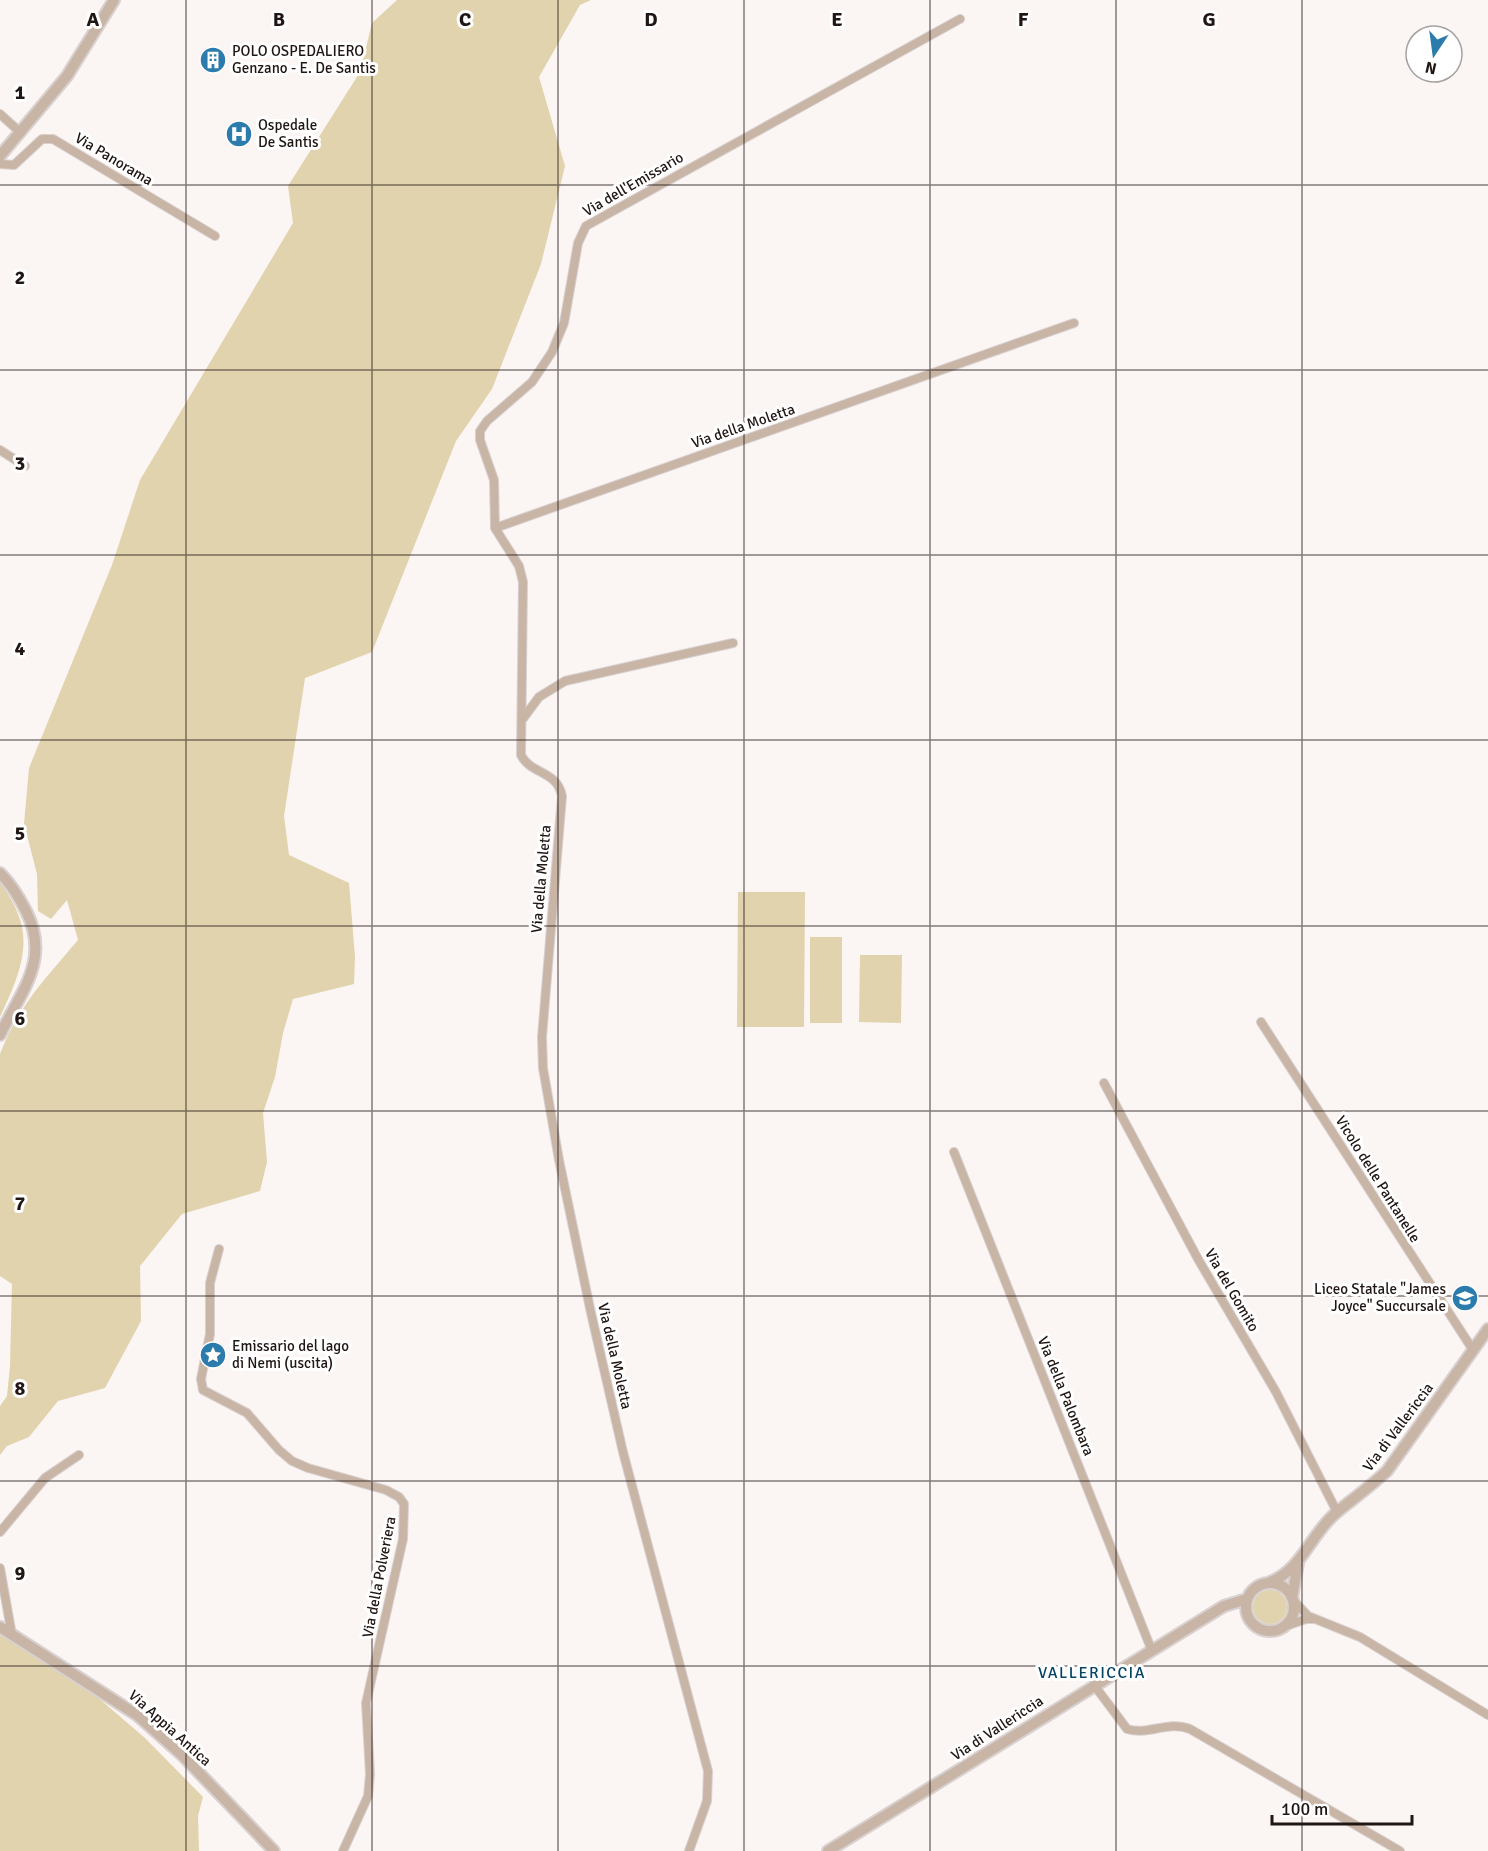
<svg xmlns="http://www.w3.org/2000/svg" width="1488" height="1851" viewBox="0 0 1488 1851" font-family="Signika,sans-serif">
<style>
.green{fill:#e1d3ad}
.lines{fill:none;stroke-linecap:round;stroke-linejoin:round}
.minor-casing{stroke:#d8d1d0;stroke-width:10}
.tertiary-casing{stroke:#d8d1d0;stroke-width:14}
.minor{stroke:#c8b5a6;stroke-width:8}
.tertiary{stroke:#c8b5a6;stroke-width:10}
.grid{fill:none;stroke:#201614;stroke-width:1.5;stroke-opacity:0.55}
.labels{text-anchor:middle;stroke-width:6;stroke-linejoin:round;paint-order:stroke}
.poi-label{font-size:15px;fill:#201614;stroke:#fff;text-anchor:start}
.street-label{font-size:15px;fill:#201614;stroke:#fff}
.neighbourhood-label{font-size:16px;letter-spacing:1.5px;fill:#064364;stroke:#fff}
.grid-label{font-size:20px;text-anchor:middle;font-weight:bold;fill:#201614;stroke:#fff;stroke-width:6;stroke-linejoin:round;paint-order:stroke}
</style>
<rect width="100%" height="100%" fill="#fbf5f4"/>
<path class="green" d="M397,0H591L580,5L539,77L565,166L541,264L492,389L456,441L372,652L305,678L284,816L289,855L349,883L355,957L354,984L293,999L283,1033L275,1077L263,1113L267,1162L260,1191L182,1214L140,1266L141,1321L105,1388L58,1401L29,1437L7,1446L0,1455V1406L7,1396L10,1366L12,1284L0,1276V1054C19,1005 45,979 78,940L67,900L51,919L38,911L37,874L24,824L29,768L112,565L140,480L293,223L288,186L360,72L372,23Z
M0,881C6,892 14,902 18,914C33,949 14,986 0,1017Z
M738,892H805L804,1027H737Z
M810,937H842V1023H810Z
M860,955H902L901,1023L859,1022Z
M1253 1607a17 17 0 1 1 34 0a17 17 0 1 1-34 0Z
M0,1635L81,1683L145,1738L203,1797L198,1816L199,1851H0Z"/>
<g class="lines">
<defs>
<path id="minor" d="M0,114L21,133
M0,164L14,165L42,139H53L215,236
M0,450L25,466
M495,528L494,480L480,440V431L487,421L532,382L552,352L564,323L578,243L586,226L960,19
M522,720L539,697L565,681L733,643
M1261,1022L1473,1350
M1104,1083L1198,1259L1276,1392L1337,1512
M954,1152L1152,1651
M219,1249L210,1283V1334L201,1379L203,1390L247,1413L279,1450L292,1461L308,1468L386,1490L399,1497L404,1504L403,1539L366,1703L370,1774L368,1796L343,1851
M0,1532L45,1478L79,1455
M0,1568L12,1635
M1292,1599L1308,1616L1360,1637L1488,1715
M1283,1627L1306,1619H1315
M1094,1685L1127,1729C1148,1736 1168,1720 1190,1729L1400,1851
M689,1851L707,1801L708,1771L623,1452L591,1313L559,1160L543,1068L542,1037L562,796C557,770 531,775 521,755L523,582L519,566L495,528L1074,323"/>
<path id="tertiary" d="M0,156L67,76L114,0
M0,873C11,884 19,897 26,911C51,960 21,991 0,1035
M1268,1583C1303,1570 1310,1534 1337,1512C1354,1498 1371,1486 1387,1471L1488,1329
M1246 1607a24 24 0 1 1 48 0a24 24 0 1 1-48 0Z
M1292,1598L1298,1563
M0,1627L137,1715L182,1755L274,1851
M828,1851L1224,1606L1247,1599"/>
</defs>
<use href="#minor" class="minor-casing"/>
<use href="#tertiary" class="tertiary-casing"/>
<use href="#minor" class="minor"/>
<use href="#tertiary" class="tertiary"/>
</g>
<path class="grid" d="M186,0V1851M372,0V1851M558,0V1851M744,0V1851M930,0V1851M1116,0V1851M1302,0V1851M0,185H1488M0,370H1488M0,555H1488M0,740H1488M0,926H1488M0,1111H1488M0,1296H1488M0,1481H1488M0,1666H1488"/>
<defs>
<symbol id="building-disc" viewBox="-11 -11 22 22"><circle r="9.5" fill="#2b7bad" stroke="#fff"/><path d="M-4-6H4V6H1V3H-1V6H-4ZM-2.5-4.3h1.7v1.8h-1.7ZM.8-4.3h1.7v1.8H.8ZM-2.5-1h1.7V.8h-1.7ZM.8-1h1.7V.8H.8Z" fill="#fff"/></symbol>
<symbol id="hospital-disc" viewBox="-11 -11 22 22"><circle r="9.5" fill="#2b7bad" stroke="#fff"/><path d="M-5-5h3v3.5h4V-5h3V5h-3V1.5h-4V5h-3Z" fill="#fff"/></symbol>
<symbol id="school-disc" viewBox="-11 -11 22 22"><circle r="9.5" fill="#2b7bad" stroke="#fff"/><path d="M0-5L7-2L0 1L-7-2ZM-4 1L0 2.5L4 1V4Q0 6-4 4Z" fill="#fff"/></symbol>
<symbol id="sight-disc" viewBox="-11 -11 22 22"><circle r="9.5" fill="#2b7bad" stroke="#fff"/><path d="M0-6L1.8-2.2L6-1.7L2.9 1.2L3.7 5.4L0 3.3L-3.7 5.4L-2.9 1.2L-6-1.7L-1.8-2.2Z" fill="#fff"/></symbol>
</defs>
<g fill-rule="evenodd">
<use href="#building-disc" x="198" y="45" width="30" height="30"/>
<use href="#hospital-disc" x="224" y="119" width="30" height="30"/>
<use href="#school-disc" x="1450" y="1283" width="30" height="30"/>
<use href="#sight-disc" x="198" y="1340" width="30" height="30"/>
</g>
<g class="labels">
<g class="poi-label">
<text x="232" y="56">POLO OSPEDALIERO<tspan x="232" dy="17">Genzano - E. De Santis</tspan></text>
<text x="258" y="130">Ospedale<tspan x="258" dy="17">De Santis</tspan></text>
<text x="1446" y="1294" text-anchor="end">Liceo Statale "James<tspan x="1446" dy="17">Joyce" Succursale</tspan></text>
<text x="232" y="1351">Emissario del lago<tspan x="232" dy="17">di Nemi (uscita)</tspan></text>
</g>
<g class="street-label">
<text transform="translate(114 159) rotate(31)" y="5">Via Panorama</text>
<text transform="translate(633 184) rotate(-30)" y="5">Via dell'Emissario</text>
<text transform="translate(743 426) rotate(-19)" y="5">Via della Moletta</text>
<text transform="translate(541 879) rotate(-85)" y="5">Via della Moletta</text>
<text transform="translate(1378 1179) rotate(58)" y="5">Vicolo delle Pantanelle</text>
<text transform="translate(1232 1290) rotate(60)" y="5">Via del Gomito</text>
<text transform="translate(615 1356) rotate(77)" y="5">Via della Moletta</text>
<text transform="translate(1066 1396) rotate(68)" y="5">Via della Palombara</text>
<text transform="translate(1398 1427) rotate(-53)" y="5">Via di Vallericcia</text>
<text transform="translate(379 1577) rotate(-79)" y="5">Via della Polveriera</text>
<text transform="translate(170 1728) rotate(42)" y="5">Via Appia Antica</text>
<text transform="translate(997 1728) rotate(-33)" y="5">Via di Vallericcia</text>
</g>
<g class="neighbourhood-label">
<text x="1092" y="1678">VALLERICCIA</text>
</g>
</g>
<g class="grid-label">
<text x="93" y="26">A</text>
<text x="279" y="26">B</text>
<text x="465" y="26">C</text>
<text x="651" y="26">D</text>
<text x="837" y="26">E</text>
<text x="1023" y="26">F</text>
<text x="1209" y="26">G</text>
<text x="20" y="99">1</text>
<text x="20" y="284">2</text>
<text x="20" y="470">3</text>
<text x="20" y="655">4</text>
<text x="20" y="840">5</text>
<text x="20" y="1025">6</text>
<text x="20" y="1210">7</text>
<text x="20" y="1395">8</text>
<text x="20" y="1580">9</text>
</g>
<g transform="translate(1434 54) rotate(193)"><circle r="28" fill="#ffffff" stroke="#a6a2a1" stroke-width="1.5"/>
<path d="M0-4.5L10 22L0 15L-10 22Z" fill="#2b7bad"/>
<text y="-9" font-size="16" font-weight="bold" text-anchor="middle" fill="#201614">N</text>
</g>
<path d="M1272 1815v9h140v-9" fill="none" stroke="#201614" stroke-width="3"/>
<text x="1281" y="1815" font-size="18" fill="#201614" stroke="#ffffff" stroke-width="4.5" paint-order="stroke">100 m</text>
</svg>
